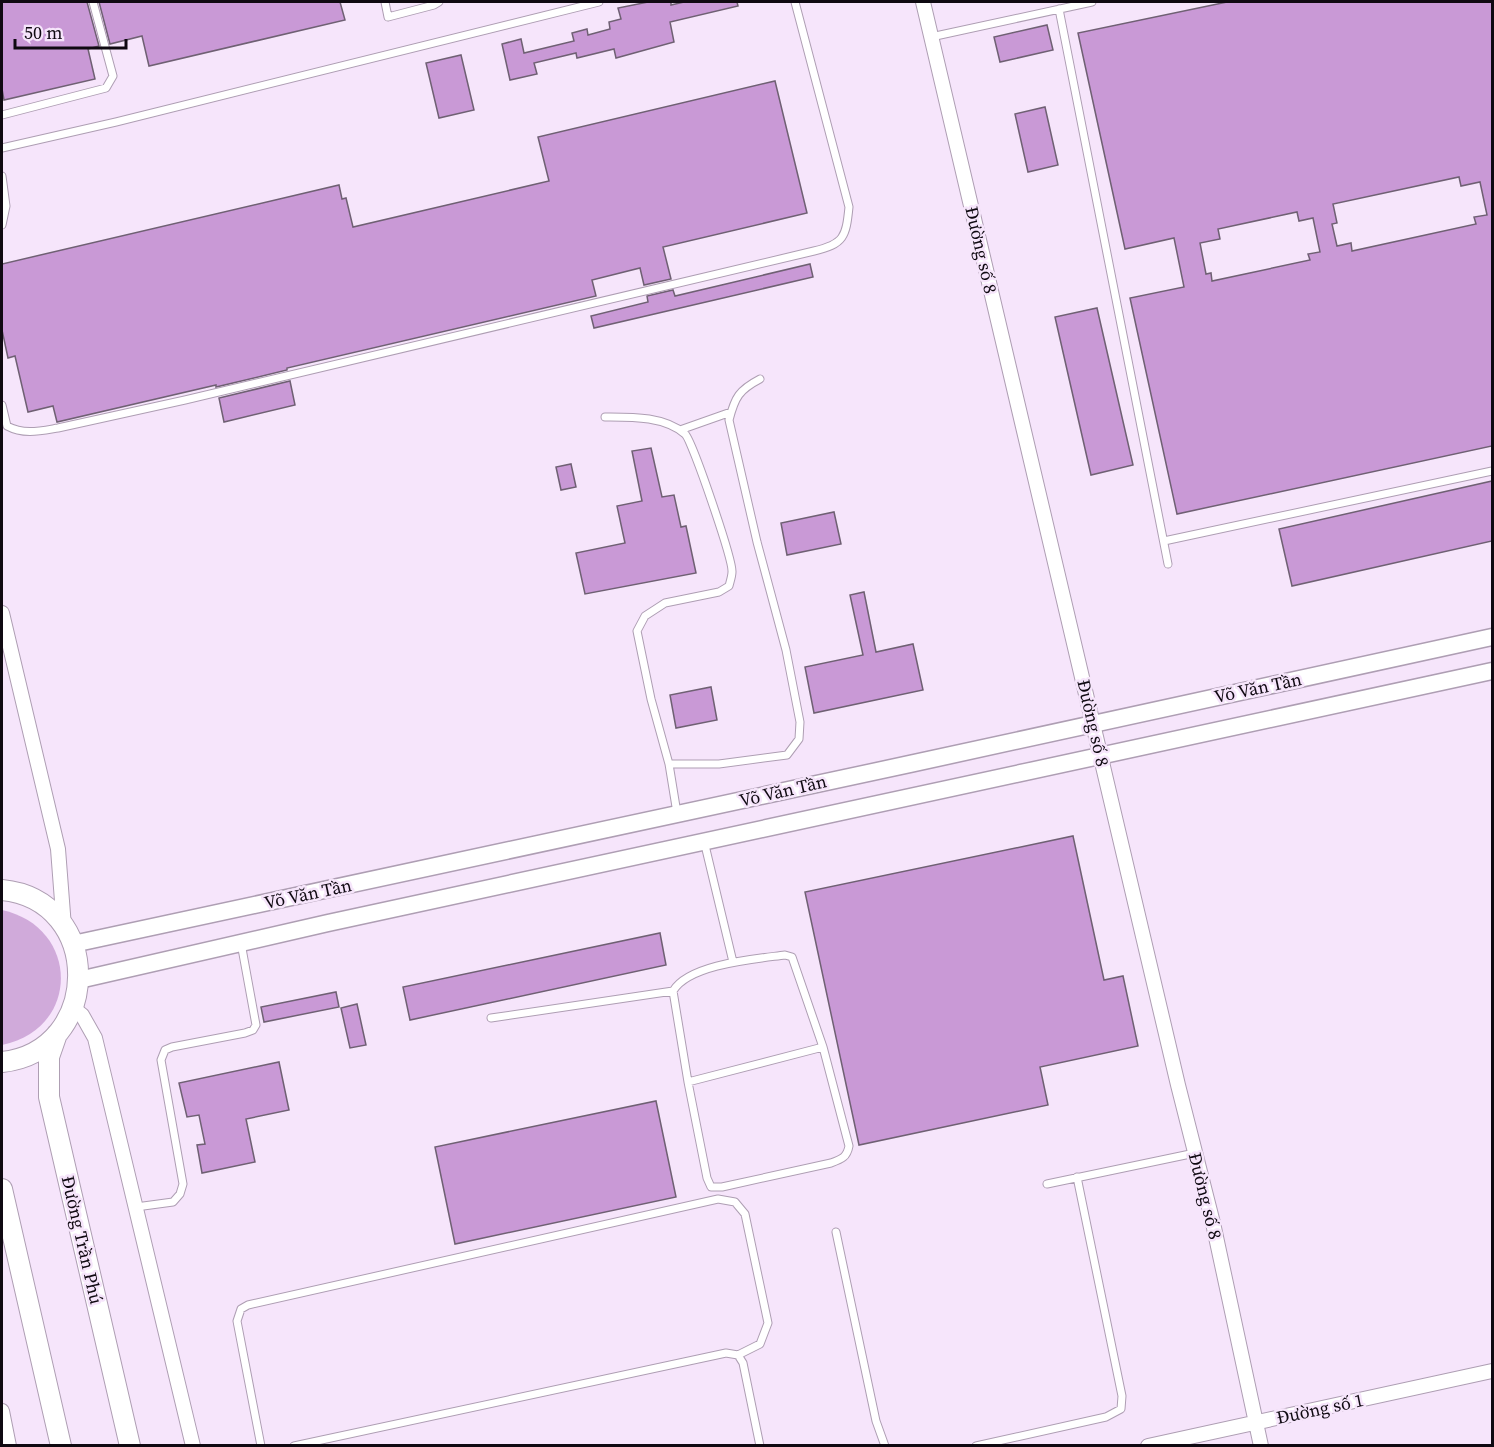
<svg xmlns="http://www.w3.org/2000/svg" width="1494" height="1447" viewBox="0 0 1494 1447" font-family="'Source Serif 4',serif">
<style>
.green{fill:#d0aada}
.building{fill:#c999d6;stroke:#6f6073;stroke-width:1.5;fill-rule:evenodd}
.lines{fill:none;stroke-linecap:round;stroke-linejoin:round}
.service-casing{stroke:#ae9eb3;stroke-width:9}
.minor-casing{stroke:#ae9eb3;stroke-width:16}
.tertiary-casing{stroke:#ae9eb3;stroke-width:19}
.secondary-casing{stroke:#ae9eb3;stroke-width:22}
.service{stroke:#fff;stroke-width:7}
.minor{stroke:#fff;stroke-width:14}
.tertiary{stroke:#fff;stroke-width:16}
.secondary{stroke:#fff;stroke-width:20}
.labels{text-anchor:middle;stroke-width:5;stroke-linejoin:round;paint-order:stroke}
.street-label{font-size:18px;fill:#0f0911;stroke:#f6e5fb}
</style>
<rect width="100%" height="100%" fill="#f6e5fb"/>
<path class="green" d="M2,910C80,927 81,1029 2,1045Z"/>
<path class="building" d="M2,2H87L99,46L88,49L95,79L4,100L2,89Z
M99,2H340L345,20L149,66L142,36L110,44Z
M648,2H671V5L684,2H737L738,6L670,22L674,42L616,58L614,49L577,58L576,53L534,63L537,74L510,80L502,44L521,39L524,53L574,41L572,33L587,29L588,35L610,29L609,22L621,19L618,8Z
M1227,2H1492V446L1177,514L1130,298L1184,287L1174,238L1125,249L1078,33ZM1459,177L1461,186L1480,182L1487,215L1474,217L1476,224L1352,251L1351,243L1337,246L1332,224L1337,223L1333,204ZM1297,212L1299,221L1313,218L1320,252L1308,254L1310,260L1212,281L1211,273L1206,274L1200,243L1220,239L1218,229Z
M1047,25L1053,50L1000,62L994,37Z
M461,55L474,110L439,118L426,63Z
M775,81L807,213L663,247L671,279L644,285L640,268L592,280L596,296L287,368V370L216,387V385L57,422L53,406L28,412L15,356L8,358L2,330V264L339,185L342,199L346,198L353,227L549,181L538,137Z
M1045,107L1058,165L1028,172L1015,114Z
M810,264L813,277L594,328L591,316L648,302L647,296L673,290L675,296Z
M1097,308L1133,465L1091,475L1055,317Z
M290,381L295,405L224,422L219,398Z
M651,448L662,497L674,495L681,527L686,526L696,573L585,594L576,553L625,543L617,506L642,501L632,451Z
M571,464L576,487L561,490L556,467Z
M1492,481V541L1292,586L1279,529Z
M834,512L841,544L787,555L781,523Z
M864,592L876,652L913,644L923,690L814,713L805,667L863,655L850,595Z
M711,687L717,720L676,728L670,695Z
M1073,836L1104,980L1123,976L1138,1046L1040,1067L1048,1105L859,1145L805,892Z
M660,933L666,965L410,1020L403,987Z
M336,992L339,1007L264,1022L261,1007Z
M357,1004L366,1045L350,1048L341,1008Z
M279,1062L289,1110L246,1119L255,1162L202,1173L197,1145L205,1144L199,1115L187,1117L179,1083Z
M656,1101L676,1197L455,1244L435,1147Z"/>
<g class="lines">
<defs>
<path id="service" d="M385,2L388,17L434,5L439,2
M1059,9L1168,564
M931,37L1092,2
M2,115L106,88L113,76L93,2
M2,148L116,122L599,2
M2,176L6,206L2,225
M2,405L7,426C24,435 40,431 58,428L185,400L814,251C844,244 846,237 849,207L795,2
M605,417C631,417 664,416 685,434C692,440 733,560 732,572C732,576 730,582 729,586L719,592L665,603L645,616L637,631L651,699L669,764L677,813
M680,430L731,412
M1164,541L1492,471
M669,764H719L787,755L799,739L800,722L786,650L757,542L729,420C735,397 739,390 760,379
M704,841L733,962
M491,1018L673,991C689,964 755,959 785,955L792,957L823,1047L849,1146C847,1157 842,1159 831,1163L722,1187H711L707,1178L688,1082L673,991
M688,1082L823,1047
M1047,1184L1195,1153
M136,1207L173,1202L180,1194L183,1184L161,1060L165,1050L172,1047L245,1033L253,1030L256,1025L241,943
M836,1232L876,1421L885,1446
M261,1446L237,1321L241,1309L248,1305L718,1199L735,1202L745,1214L768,1323L760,1344L738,1355
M294,1446L726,1353L738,1355L743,1363L760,1446
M976,1446L1106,1417L1121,1409L1122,1396L1077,1177"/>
<path id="minor" d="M923,2L1178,1085L1213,1223L1261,1446
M2,613L58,849L64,927
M73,1008L82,1015L95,1038L193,1446
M2,1411L9,1446
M1148,1446L1492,1371"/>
<path id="tertiary" d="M73,944C547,844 1019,740 1492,637
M79,980L328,923L1492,671"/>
<path id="secondary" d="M2,890C104,900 103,1051 2,1062
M57,1034L49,1057V1097L130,1446
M2,1189L61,1446"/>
</defs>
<use href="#service" class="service-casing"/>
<use href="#minor" class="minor-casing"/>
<use href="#tertiary" class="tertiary-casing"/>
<use href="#secondary" class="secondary-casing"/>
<use href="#service" class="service"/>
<use href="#minor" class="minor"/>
<use href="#tertiary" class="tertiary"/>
<use href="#secondary" class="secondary"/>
</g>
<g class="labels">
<g class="street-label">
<text transform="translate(981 250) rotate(77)" y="6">Đường số 8</text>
<text transform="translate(1258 688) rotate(-12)" y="6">Võ Văn Tần</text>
<text transform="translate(1093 723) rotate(77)" y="6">Đường số 8</text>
<text transform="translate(783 791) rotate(-13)" y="6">Võ Văn Tần</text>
<text transform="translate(308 894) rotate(-12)" y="6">Võ Văn Tần</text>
<text transform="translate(1205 1196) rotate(76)" y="6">Đường số 8</text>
<text transform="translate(82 1240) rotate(77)" y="6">Đường Trần Phú</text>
<text transform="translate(1320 1409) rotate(-12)" y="6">Đường số 1</text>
</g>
</g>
<rect width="1494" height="1447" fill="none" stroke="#0f0911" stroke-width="6"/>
<path d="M15 39v9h111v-9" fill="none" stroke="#0f0911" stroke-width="3"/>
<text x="24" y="39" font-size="18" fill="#0f0911" stroke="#f6e5fb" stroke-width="4.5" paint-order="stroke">50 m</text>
</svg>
